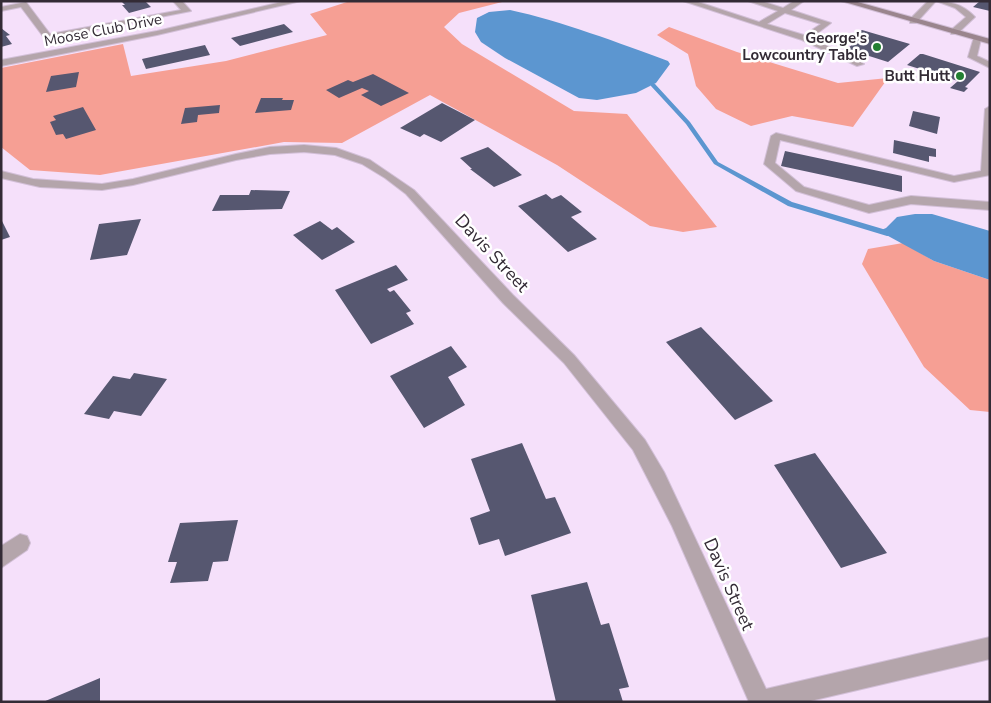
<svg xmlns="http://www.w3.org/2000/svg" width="991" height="703" viewBox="0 0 991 703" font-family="'Nunito Sans',sans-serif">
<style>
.forest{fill:#f69f94}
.water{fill:#5c96d0}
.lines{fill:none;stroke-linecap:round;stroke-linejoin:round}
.stream{fill:#5c96d0;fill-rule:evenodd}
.building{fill:#565770}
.lane-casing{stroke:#d2bfd7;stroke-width:2}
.street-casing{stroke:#d2bfd7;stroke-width:2}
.secondary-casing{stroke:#d2bfd7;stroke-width:2}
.lane{fill:#b4a5ab;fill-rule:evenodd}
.street{fill:#b4a5ab;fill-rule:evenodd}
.secondary{fill:#9a858d;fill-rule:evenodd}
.poi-dot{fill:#238032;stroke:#fff;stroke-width:2}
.labels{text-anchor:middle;stroke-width:5;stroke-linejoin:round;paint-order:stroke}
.far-street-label{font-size:15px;fill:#332b35;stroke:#fff}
.far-poi-label{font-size:15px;font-weight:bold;fill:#332b35;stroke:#fff;text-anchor:end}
.street-label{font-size:18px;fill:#332b35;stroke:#fff}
</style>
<rect width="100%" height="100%" fill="#f5e0fa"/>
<path class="forest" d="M350,1H506L459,13L444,27L462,44L574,111L627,114L717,227L683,232L650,226L557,165L430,95L342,143L284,142L100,175L30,170L1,147V68L123,44L131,76L226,61L327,35L310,14Z
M669,27L737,52L838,83L888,78L853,127L792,116L751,126L716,109L696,86L688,54L657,35Z
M903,243L934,261L990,280V412L970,410L924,367L862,264L868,249Z"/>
<path class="water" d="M510,10C561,21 619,43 668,61L670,64L656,83L636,93L597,100L579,98L505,58L481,42L475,32L477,18L489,12Z
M915,214H932L990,231V280L934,261L879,231L886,228L897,217Z"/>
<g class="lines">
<path class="stream" d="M651,84H655L690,122L718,162L792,202L893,232L894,234L890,236H887L788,206L714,164L686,124L651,86Z"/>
</g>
<path class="building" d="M121,1H145L151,7L129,13L122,5H125Z
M980,1H990V11L973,7Z
M284,24L293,32L240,46L231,38Z
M1,28L10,35L6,36L12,44L1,47Z
M862,30L910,44L888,62L847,49L854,43L847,41Z
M205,45L210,55L146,69L142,59Z
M920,54H923L980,72L965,87L968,88L964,92L950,88L958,81L907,65Z
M79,72L76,87L46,92L51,76Z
M373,74L409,93L381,106L361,95L369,91L362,88L339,98L326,90L348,80L353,82Z
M261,98H283L282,100H294L291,110L255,113Z
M442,103L475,120L441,142L424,134L420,137L400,128Z
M220,105L219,113L198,115L197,122L181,124L185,108Z
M83,107L96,130L66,139L63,134L56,135L50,122L56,120L53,116Z
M913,111L940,117L937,134L909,126Z
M894,140L936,149V157L929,156V162L893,153Z
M488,147L522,175L494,187L470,169H472L460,158Z
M785,151L902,176V192L781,166Z
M251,190L290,191L282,209L212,211L220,195H249Z
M546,194L552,199L561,195L582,212L571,217L597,239L568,252L518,206Z
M1,219L10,237L1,240Z
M141,219L127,255L90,260L99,224Z
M320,221L332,230L337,227L355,242L322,260L293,235Z
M396,265L408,280L387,289L390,292L394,290L411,311L406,313L414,324L371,344L335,290Z
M701,327L773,401L735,420L666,342Z
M451,346L467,367L448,377L465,405L424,428L390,376Z
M134,373L167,379L141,416L114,411L109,419L84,414L113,376L130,379Z
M522,443L546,499L555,497L571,533L505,556L499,539L479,545L470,518L490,511L471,459Z
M815,453L887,553L841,568L774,465Z
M238,520L228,561L213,562L208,581L170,583L177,562H168L180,523Z
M587,582L601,625L609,623L629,687L619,689L623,702H556L531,595Z
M100,678V702H43Z"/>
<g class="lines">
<defs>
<path id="lane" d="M173,1H182L191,11L48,39H45L21,7L1,11V7L26,2L50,34L181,10Z
M683,1H695L759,22L778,11L748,1H761L783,8L794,1H804L791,10L831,23L811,38L864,64L857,66L802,40ZM785,13L821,24L804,35L767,24Z
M928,1C947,1 961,2 975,17L957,34H951V30L966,17L955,8L936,1L916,23H910V19Z
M974,37L981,39L977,56L990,62V68L968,57Z
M990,106V175L954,182L780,140L775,163L804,187L869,205L911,196L990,202V210L911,204L869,213L796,191L764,164L771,136L776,133L954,176L981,171L985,109Z"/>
<path id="street" d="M286,1H301L157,35L1,66V60L157,31Z
M304,145L336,148L370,160L414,190L513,295L574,355L645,440L664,472L766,689L990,637V659L806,702H749L672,526L633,450L564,363L503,303L406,194L385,178L362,164L335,155L304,152L270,154L236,160L133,185L102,190L40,187L1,178V171L33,179L102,184L133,179L236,154L270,147Z
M20,534L27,536L30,543L27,550L1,568V546Z"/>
<path id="secondary" d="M841,1H854L990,39V44Z"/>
</defs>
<use href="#lane" class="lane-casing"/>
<use href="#street" class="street-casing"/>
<use href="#secondary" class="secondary-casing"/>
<use href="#lane" class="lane"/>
<use href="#street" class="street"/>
<use href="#secondary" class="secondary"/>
</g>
<g class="poi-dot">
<circle cx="877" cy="47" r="5"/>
<circle cx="960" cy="76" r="5"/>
</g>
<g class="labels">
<g class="far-street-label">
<text transform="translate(103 30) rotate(-11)" y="5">Moose Club Drive</text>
</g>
<g class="far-poi-label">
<text x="867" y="43">George's<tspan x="867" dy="17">Lowcountry Table</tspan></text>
<text x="950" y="81">Butt Hutt</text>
</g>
<g class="street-label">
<text transform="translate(492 253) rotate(47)" y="6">Davis Street</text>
<text transform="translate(729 584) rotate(66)" y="6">Davis Street</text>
</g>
</g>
<rect width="991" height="703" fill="none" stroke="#332b35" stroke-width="5"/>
</svg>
